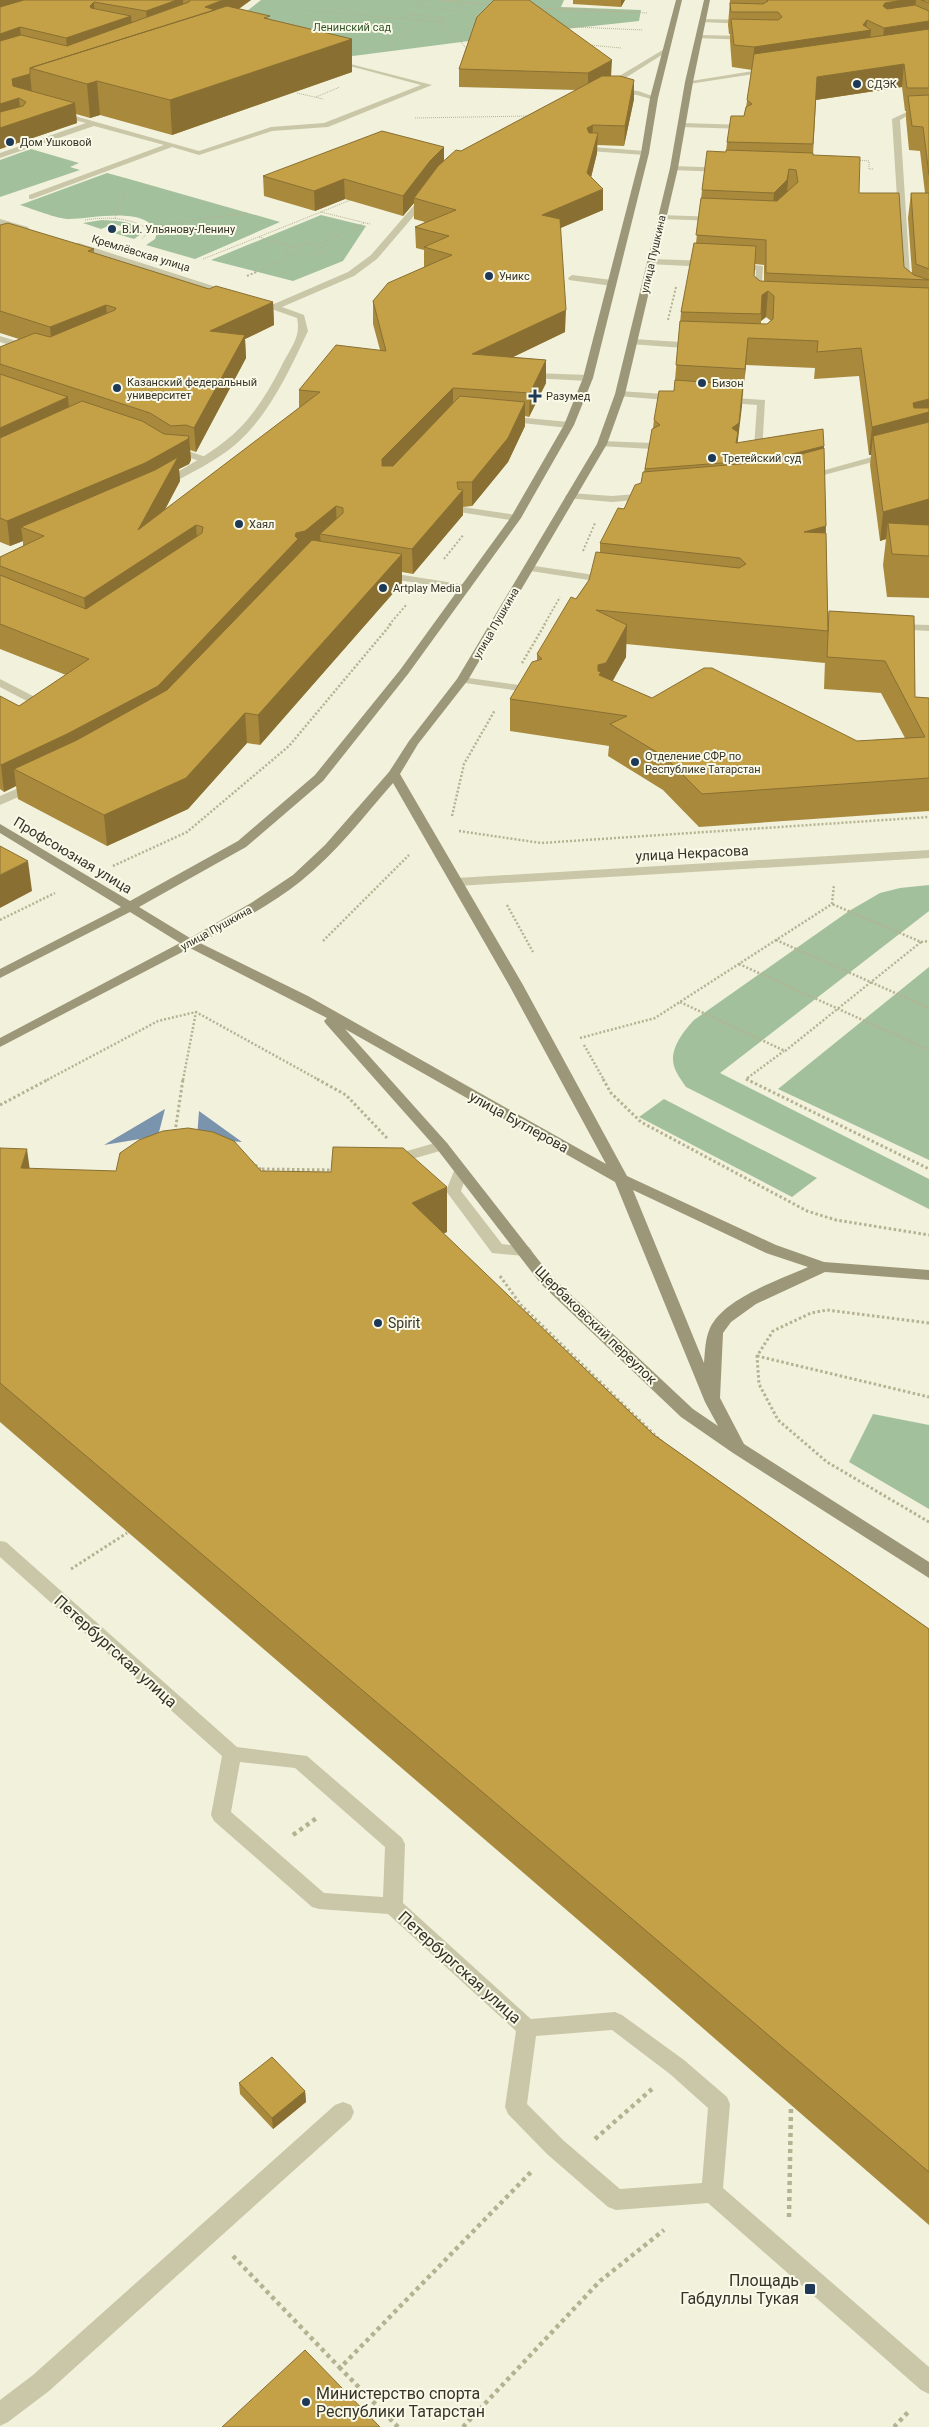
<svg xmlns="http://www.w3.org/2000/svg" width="929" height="2427" viewBox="0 0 929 2427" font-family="Roboto,sans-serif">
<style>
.green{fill:#a3c09c}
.water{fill:#7b94ae}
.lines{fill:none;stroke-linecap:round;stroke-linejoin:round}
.path-far4{stroke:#b5b292;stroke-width:1;stroke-dasharray:1 1;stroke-linecap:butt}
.path-far3{stroke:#b5b292;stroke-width:2;stroke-dasharray:2 2;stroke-linecap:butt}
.path-far2{stroke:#b5b292;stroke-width:2.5;stroke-dasharray:2 2;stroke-linecap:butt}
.path-far1{stroke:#b5b292;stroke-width:3;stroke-dasharray:2.5 2.5;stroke-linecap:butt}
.path{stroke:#b5b292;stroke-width:4.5;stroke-dasharray:4 4;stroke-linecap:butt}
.lane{fill:#c9c7a8;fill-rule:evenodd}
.street{fill:#c9c7a8;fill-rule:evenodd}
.secondary{fill:#9d9779;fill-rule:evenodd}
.wall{fill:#a98a3d;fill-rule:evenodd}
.shaded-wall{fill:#897032}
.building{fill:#c4a047;stroke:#897032}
.poi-dot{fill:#1e3957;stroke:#f9f9e8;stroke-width:2}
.labels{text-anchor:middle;stroke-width:4;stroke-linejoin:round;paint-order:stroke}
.far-park-label{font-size:11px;fill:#33542c;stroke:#f9f9e8}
.far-poi-label{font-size:11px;fill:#363328;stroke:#f9f9e8;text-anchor:start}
.far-street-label{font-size:11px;fill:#363328;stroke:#f9f9e8}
.street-label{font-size:14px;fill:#363328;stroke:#f9f9e8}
.poi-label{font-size:14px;fill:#363328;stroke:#f9f9e8;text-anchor:start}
.near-street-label{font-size:16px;fill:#363328;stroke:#f9f9e8}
.near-poi-label{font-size:16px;fill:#363328;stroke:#f9f9e8;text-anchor:end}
</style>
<rect width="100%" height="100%" fill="#f2f1dc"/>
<path class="green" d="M261,0H564L561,7L641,10L639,21L538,32L353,56L234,21Z
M31,149L79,163L70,167L80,170L0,197V160Z
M107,173L129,179L280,222L195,259L146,245L155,239L157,233C146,205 92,219 69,219C57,219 33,209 20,205Z
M321,215L366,226L343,261L293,281L211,260Z
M102,220C114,221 138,220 141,234L134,239L114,233L127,228L114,224L101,229L83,223Z
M929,885V911L720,1073L929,1179V1209L686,1087C682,1081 676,1073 674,1066C669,1049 684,1031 694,1020L849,911L880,893L900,888Z
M929,967V1160L778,1089Z
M664,1099L817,1178L792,1197L639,1117Z
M873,1414L929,1425V1509L849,1462Z"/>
<path class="water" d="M165,1109L158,1136L104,1145Z
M199,1111L242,1142L197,1138Z"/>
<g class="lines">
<path class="path-far4" d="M425,0L417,6L457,11L466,3
M442,0L491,5
M538,8L647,13
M291,9L439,22L457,37L469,52
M405,18L410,14L445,18L439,22
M561,24L575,27L563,28
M575,27L643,30
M590,45L621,48
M389,50L393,42L420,21
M297,93L323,99
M316,97L340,87
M415,118L529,116
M856,160L869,161V169H874
M353,199L321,212L370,224
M115,218L126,188
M85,220C106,217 126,217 145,227L147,233L142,239
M145,227L247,213
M259,237L289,246
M308,243L323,248L324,251L306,257L286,253L285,249Z
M318,245L364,223
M203,259L321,212
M254,273L291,256"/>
<path class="path-far3" d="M247,276L256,272
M668,320L676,287
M583,551L595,523
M444,559L464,534
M389,625L407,604
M544,625L560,597"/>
<path class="path-far2" d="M522,663L545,624
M452,816L464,764L495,710
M459,831L541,843L929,817
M113,866L187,832L289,746L391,624
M507,905L533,952
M0,920L55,893
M776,940L929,1008
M323,941L409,855
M921,942L929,941
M739,964L929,1050
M680,1002L785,1051L921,942L832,904
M580,1038L655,1018L832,904L834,885
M584,1045L604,1080
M47,1080L158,1021L196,1012L319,1080
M183,1080L196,1012
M748,1080L746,1079L784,1051"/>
<path class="path-far1" d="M317,1079L346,1095L387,1138
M603,1079L611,1093L641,1122L807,1211L836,1220L929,1235
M746,1079L929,1169
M0,1105L49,1079
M175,1132L183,1079
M251,1162L266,1173
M262,1169L336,1170
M500,1276L521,1305L663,1443
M929,1323L827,1310L811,1313L773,1331L757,1356L759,1384L778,1420L827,1462L929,1522
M757,1356L929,1397
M71,1569L127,1533"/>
<path class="path" d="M293,1835L318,1817
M595,2139L652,2089
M789,2217L791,2106
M233,2256L340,2368
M398,2427L340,2368L532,2171
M463,2427L600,2281L664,2230
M894,2427L910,2410"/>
<path class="lane" d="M702,19L748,20L751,22L748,24L700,22Z
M698,35L749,36L752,38L749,40L696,38Z
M331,59L432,85L328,127L272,131L199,155L172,147L32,199H29V195L164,145L94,126L0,158V153L86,123L54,115V111H57L199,151L271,127L324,123L421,85L331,61Z
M907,112H929V116H907L900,120L911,291L929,298V304L912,299L903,292L892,119Z
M683,123L745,125L749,127L745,129L680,127L679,125Z
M592,147L645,151L649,153L645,155L589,151L588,149Z
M674,166L725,168L729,170L725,172L671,170V166Z
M659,215L718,217L722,219L718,221L662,219H659Z
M651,259L709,261L713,264L709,267L648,264V260Z
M735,263L763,266L761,301L754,299L756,270L732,268V264Z
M572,275L612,280L616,283L612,286L569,280L568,278Z
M0,336L32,346L33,348L29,351L0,342Z
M633,339L697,343L701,346L697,349L630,344L629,342Z
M534,373L588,375L593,378L588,381L531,378V374Z
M620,391L679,395L684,398L679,401L617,396V392Z
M721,397L765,400L762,453L751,454L746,451L754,448L757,405L718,402L716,400Z
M506,416L569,422L574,425L569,428L503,421L501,419Z
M602,441L652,443L657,446L652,449L599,446L597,444Z
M188,451L209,458L211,460L206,463L187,457L171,458L166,455L171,452Z
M463,507L516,515L521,518L516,521L459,512V508Z
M528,565L608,577L613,580L608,583L524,570V566Z
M384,572L466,585L471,588L466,591L380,577V573Z
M896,624L929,625V631L892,629V625Z
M462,677L534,687L540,690L534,693L458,682L456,680Z
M0,679L33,696L35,698L29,701L25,700L0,687Z
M35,781L39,782L41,785L39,788L0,805V796Z
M442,1141L447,1143L449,1146L447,1149L405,1161L398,1156L400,1153Z
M461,1166L468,1171L461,1191L502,1244L529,1247L532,1251L529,1255L524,1256L492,1253L446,1191L454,1171Z
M343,2102L351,2105L354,2112L351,2119L49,2391L8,2422L0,2426V2400L33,2375L335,2105Z"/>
<path class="street" d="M666,48L668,51L608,89L601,87Z
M771,68L773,71L689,84L685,82Z
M615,89L638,91L658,98L654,100L637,95L612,93L611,91Z
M423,195L430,197L377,259L354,276L282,307L304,315L308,331C289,371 270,414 236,444C215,462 190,473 167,486H159V482C226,445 249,431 284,361C292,346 301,336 297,318L252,302V298L274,304L348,272L371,255Z
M0,219L28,227L29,229L25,231L0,224Z
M73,243H79L235,293L228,295L73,247Z
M929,441V447L805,480L800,477Z
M570,493L612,496L648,493L653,496L648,499L612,502L566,498L565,496Z
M929,850V858L457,886L451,882L457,878Z
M0,1541L6,1542L237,1747L307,1756L402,1838L405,1844L403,1903L531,2019L615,2012L622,2015L684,2060L727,2097L730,2104L723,2188L929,2367V2394L921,2390L708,2203L616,2210L608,2207L547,2154L508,2114L505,2107L516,2031L388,1914L319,1909L312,1907L214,1821L211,1815L222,1756L0,1557ZM240,1762L295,1768L385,1847L383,1897L324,1893L231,1812ZM612,2030L670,2074L708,2108L702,2183L620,2189L563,2140L527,2104L536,2036Z"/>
<path class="secondary" d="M676,0H682L658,98L649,153L593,378L574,425L521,518L408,674L323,781L246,847L139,907L190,938L251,903L293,875L325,845L389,772L409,741L457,679L597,444L615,394L670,168L685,82L704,0H710L693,82L678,168L625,394L607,444L468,680L418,744L400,774L523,985L627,1176L776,1245L824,1262L929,1270V1280L825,1272L756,1304L731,1322L723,1333L720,1398L744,1444L929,1562V1578L733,1453L681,1417L541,1284L437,1149L326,1024L324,1021L327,1018L190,948L0,1047V1038L180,943L130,912L0,978V969L121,907L0,833V824L130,901L238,841L315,775L400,670L511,517L564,425L583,378L641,153L650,98ZM393,783L509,985L606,1164L308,996L200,943C234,924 271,905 301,881C336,853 364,816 393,783ZM345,1029L615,1182L705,1402L718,1426L693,1409L551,1276L447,1143ZM633,1190L766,1253L808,1267C779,1280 724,1298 710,1328C705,1339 705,1352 704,1363Z"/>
</g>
<path class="wall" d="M0,0H251L239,9L270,19L352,72L172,135L100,115L90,118L76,114L77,123L0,149Z
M573,0H625L621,7L573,4Z
M730,0H929V598L887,597L883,565L886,539L880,541L870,465L871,455H869L859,376L814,379L815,368L746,365L737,443L824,446L828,623L829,611L914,616L915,697L929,698V811L699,827L663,790L608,756L609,746L510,731V699L537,661V654L589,580L600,553V543L624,509L641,483L644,472L653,428L654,420L674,391L681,312L696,243L702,190L726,152L727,142L744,116L746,107L752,70L732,67L730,41V34H729L728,25ZM902,87L905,111H906V119L909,150L920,151L925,193H911L908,218L912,273L904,267L859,193L813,155L816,100ZM755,264L764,265V281H760L754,276ZM766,317L771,321L767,324H761V321ZM626,644L825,663V661L824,689L881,693L905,738L857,741L652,698L612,681L626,657Z
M477,17L611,76L634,99L624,146L597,145V153L591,177L603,210L560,228L565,332L513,357L546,360V383L529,417L525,416V426L508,462L472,506L463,507V515L413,574L402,572V583L260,745L247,743L188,809L107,846L18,799L16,786L4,792L0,789V696L19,706L66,675L0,649V557L23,546V541L10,546L0,542V347L19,339L0,333V225L94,249V253L209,289L273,302L274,325L245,339L246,358L196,452L190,450L191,460L189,464L179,469L180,481L165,510L299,408V390L380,350L373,324V301L424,267V250L416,248L415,227L425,222L414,219V203L403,216L345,199L315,211L264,196L263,176L444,147V161L461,151L576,90L459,87V69Z
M0,1148L29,1169L116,1171H261L447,1232L443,1233L654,1435L929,1629V2225L628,1963L0,1422Z
M239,2083L305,2091L306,2102L273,2129L240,2094Z"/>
<path class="shaded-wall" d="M0,0H48L0,19Z
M177,0H183L184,16L148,29L146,11Z
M223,0H251L225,18L205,7Z
M621,0H625L621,7Z
M903,0H916L914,19L883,25L881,27L883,6L885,3Z
M94,2L95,20L90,6Z
M131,16L133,35L68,57L66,38Z
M867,20L866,31L871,30L869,52L753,70L754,47L863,25Z
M929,21V43L882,50L884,28Z
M20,27L22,46L0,53V34Z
M352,39V72L172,135L170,100Z
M612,60L611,77L588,90V73Z
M904,64L902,87L815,100L817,77Z
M30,74L32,93L14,99L12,79Z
M634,80V99L624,146L625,126Z
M97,81L100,115L90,118L87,84Z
M19,98L21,118L0,125V104Z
M75,103L77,123L0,149V128Z
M593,125L592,145L587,128Z
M598,133L597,153L587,194V173Z
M444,147V167L414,198V203L403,216V196L430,161Z
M789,169L787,193L772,217L774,193Z
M344,179L345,199L315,211L314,191Z
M603,189V210L542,236V215Z
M768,291L766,317L761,321L762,295Z
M273,302L274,325L245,339L246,358L196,452L194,428L210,331Z
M106,305L108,327L52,350L50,327Z
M566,310L565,332L472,377V354Z
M748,338L746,365L743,397L745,369Z
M546,360V383L529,417L530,393Z
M743,385L742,406L735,465L736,446L732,428Z
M453,388V411L383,490L382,459Z
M68,397L70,420L0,453V428Z
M929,399V440L873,436L871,455H869L872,427L913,403Z
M525,402V426L508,462L472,506V482Z
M189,436L191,460L189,464L179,469L180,481L140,555L21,527L23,541L10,546L7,521Z
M824,446L821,468L772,481L773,459Z
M463,490V515L413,574L412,549Z
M929,499V527L888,523L886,539L880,541L883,512Z
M336,506L337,531L320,534L321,544L160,712L14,769L16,786L4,792L1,765L295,536L296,533Z
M196,525L198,550L87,624L84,598Z
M826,526L823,557L804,532Z
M402,554V583L260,745L258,715Z
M627,625L626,657L600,704L598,665Z
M245,713L247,743L188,809L107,846L104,815Z
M28,861L32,891L0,908V875Z
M27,1149L33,1193L21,1168Z
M447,1187V1232L413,1248L412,1203Z
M305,2091L306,2102L273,2129L272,2118Z"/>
<path class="building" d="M24,0H177L146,11L94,2L90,6L91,8L131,16L66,38L20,27L0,34V7Z
M190,0H223L205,7L215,10L30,68V74L12,79L13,86L75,103L0,128V112L23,106L26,102L19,98L0,104V41L21,35L67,46L189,2Z
M494,0H529L612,60L588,73L459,69L477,17Z
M767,0H903L885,3L883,6L887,9L915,5L929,11V21L884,28L867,20L863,25L871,30L754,47L734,45L731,19L778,20L782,17L778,12H731L730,3L763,4L768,1Z
M921,0H929V3Z
M227,6L270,16L264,18L352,39L170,100L97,81L87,84L30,68Z
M929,29V88H907L904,64L817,77L813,144L727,142L731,116H744L746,107L752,104L747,100L754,54Z
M602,76H620L634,80L625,126L593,125L587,128L589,133H598L587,173L603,189L542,215L560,219L566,310L472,354L546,360L530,393L453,388L382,459V466H393L460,396L525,402L508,438L472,482H457L458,489L463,490L412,549L320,534L343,513V508L336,506L305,531L296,533L295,536L298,539L158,686L67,734L1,765L0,764V696L19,706L89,659L0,624V575L86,609L202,533L203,527L196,525L84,598L0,566V557L44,536L21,527L155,470L178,457L138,530L320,392L299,390L336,345L386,351L373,301L388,283L452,255L424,247L449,236L415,227L456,210L414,198L438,166L456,150L461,151Z
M929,95V175L923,127L912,126L908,96Z
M382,131L444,147L430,161L403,196L344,179L314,191L263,176Z
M726,150L813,153V155L860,157L859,193H899L904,267L914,275L929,280L766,273V240L696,235L701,198L777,201L798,182L796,170L789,169L787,180L774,193L702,190L707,151L726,152Z
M911,193H929V269L916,264Z
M8,223L94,249L88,251L209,289L216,286L273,302L210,331L245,335L194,428L186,425L171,426L150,413L0,364V347L35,333L50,337L115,310L116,308L106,305L50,327L0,311V225Z
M694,243L756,246L754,276L760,281L929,288V399L913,403L914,408H929V412L872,427L861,348L817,352L818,341L748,338L745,369L676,365L680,321L767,324L773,319L774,296L768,291L762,295L761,314L681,312Z
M0,374L68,397L0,428Z
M675,380L743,385L739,423L732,428L738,432L736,443L823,429L824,446L773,459L645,469L652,429L660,425L654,420L659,391H674Z
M82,401L142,421L164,434L189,436L188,439L145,463L7,521L0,518V438Z
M929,422V499L883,512L873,436Z
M824,448L826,526L804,532L826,533L828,631L596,610L627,625L606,663L598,665V671L601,672L599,675L652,698L704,668H712L857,741L925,737L885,661L827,657L829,611L914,616L915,697L929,698V778L702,794L665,757L610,724L627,716L510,699L532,662L542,659L537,654L571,597L576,599L589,580L596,552L739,568L746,564L740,558L600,543L618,508L624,509L635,485L641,483L643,472L775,461Z
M888,523L929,525V556L892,554Z
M312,540L402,554L258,715L245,713L186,778L104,815L14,769L77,740L167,690Z
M0,846L28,861L0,875Z
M188,1128L213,1132L234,1141L261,1171L331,1172L333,1147L403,1148L447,1187L412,1203L654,1435L929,1629V2172L631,1918L0,1383V1148L27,1149L21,1168L116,1171L120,1153L139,1140L163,1131Z
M272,2057L305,2091L272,2118L239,2083Z
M305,2350L380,2427H222Z"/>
<g class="poi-dot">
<circle cx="857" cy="84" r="5"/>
<circle cx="10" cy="142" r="5"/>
<circle cx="112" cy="229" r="5"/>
<circle cx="489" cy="276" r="5"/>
<circle cx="702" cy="383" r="5"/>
<circle cx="117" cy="388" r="5"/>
<path d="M532.5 388.5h5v5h5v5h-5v5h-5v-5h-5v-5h5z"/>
<circle cx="712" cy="458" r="5"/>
<circle cx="239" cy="524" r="5"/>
<circle cx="383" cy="588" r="5"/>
<circle cx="635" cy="762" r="5"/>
<circle cx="378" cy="1323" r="5"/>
<rect x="804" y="2283" width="12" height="12" rx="2.5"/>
<circle cx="306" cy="2402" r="5"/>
</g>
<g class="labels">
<g class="far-park-label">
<text x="352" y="31">Ленинский сад</text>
</g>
<g class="far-poi-label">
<text x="867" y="88">СДЭК</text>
<text x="20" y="146">Дом Ушковой</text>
<text x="122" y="233">В.И. Ульянову-Ленину</text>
<text x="499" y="280">Уникс</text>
<text x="127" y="386">Казанский федеральный<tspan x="127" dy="13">университет</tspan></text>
<text x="712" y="387">Бизон</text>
<text x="546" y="400">Разумед</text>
<text x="722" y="462">Третейский суд</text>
<text x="249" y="528">Хаял</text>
<text x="393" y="592">Artplay Media</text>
<text x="645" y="760">Отделение СФР по<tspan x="645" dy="13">Республике Татарстан</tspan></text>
</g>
<g class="far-street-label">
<text transform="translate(141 253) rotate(17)" y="4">Кремлёвская улица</text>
<text transform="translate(653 254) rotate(-77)" y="4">улица Пушкина</text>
<text transform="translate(496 623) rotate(-60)" y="4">улица Пушкина</text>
<text transform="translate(216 928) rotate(-29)" y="4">улица Пушкина</text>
</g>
<g class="street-label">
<text transform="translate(692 853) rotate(-3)" y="5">улица Некрасова</text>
<text transform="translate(73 855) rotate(31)" y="5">Профсоюзная улица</text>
<text transform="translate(519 1122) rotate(29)" y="5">улица Бутлерова</text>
<text transform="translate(596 1325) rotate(44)" y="5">Щербаковский переулок</text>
</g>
<g class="poi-label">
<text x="388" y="1328">Spirit</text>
</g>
<g class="near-street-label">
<text transform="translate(116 1651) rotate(42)" y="6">Петербургская улица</text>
<text transform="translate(460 1967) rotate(42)" y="6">Петербургская улица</text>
</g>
<g class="near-poi-label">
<text x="799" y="2286">Площадь<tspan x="799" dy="18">Габдуллы Тукая</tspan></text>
<text x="316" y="2399" text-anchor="start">Министерство спорта<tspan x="316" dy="18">Республики Татарстан</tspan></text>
</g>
</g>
</svg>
